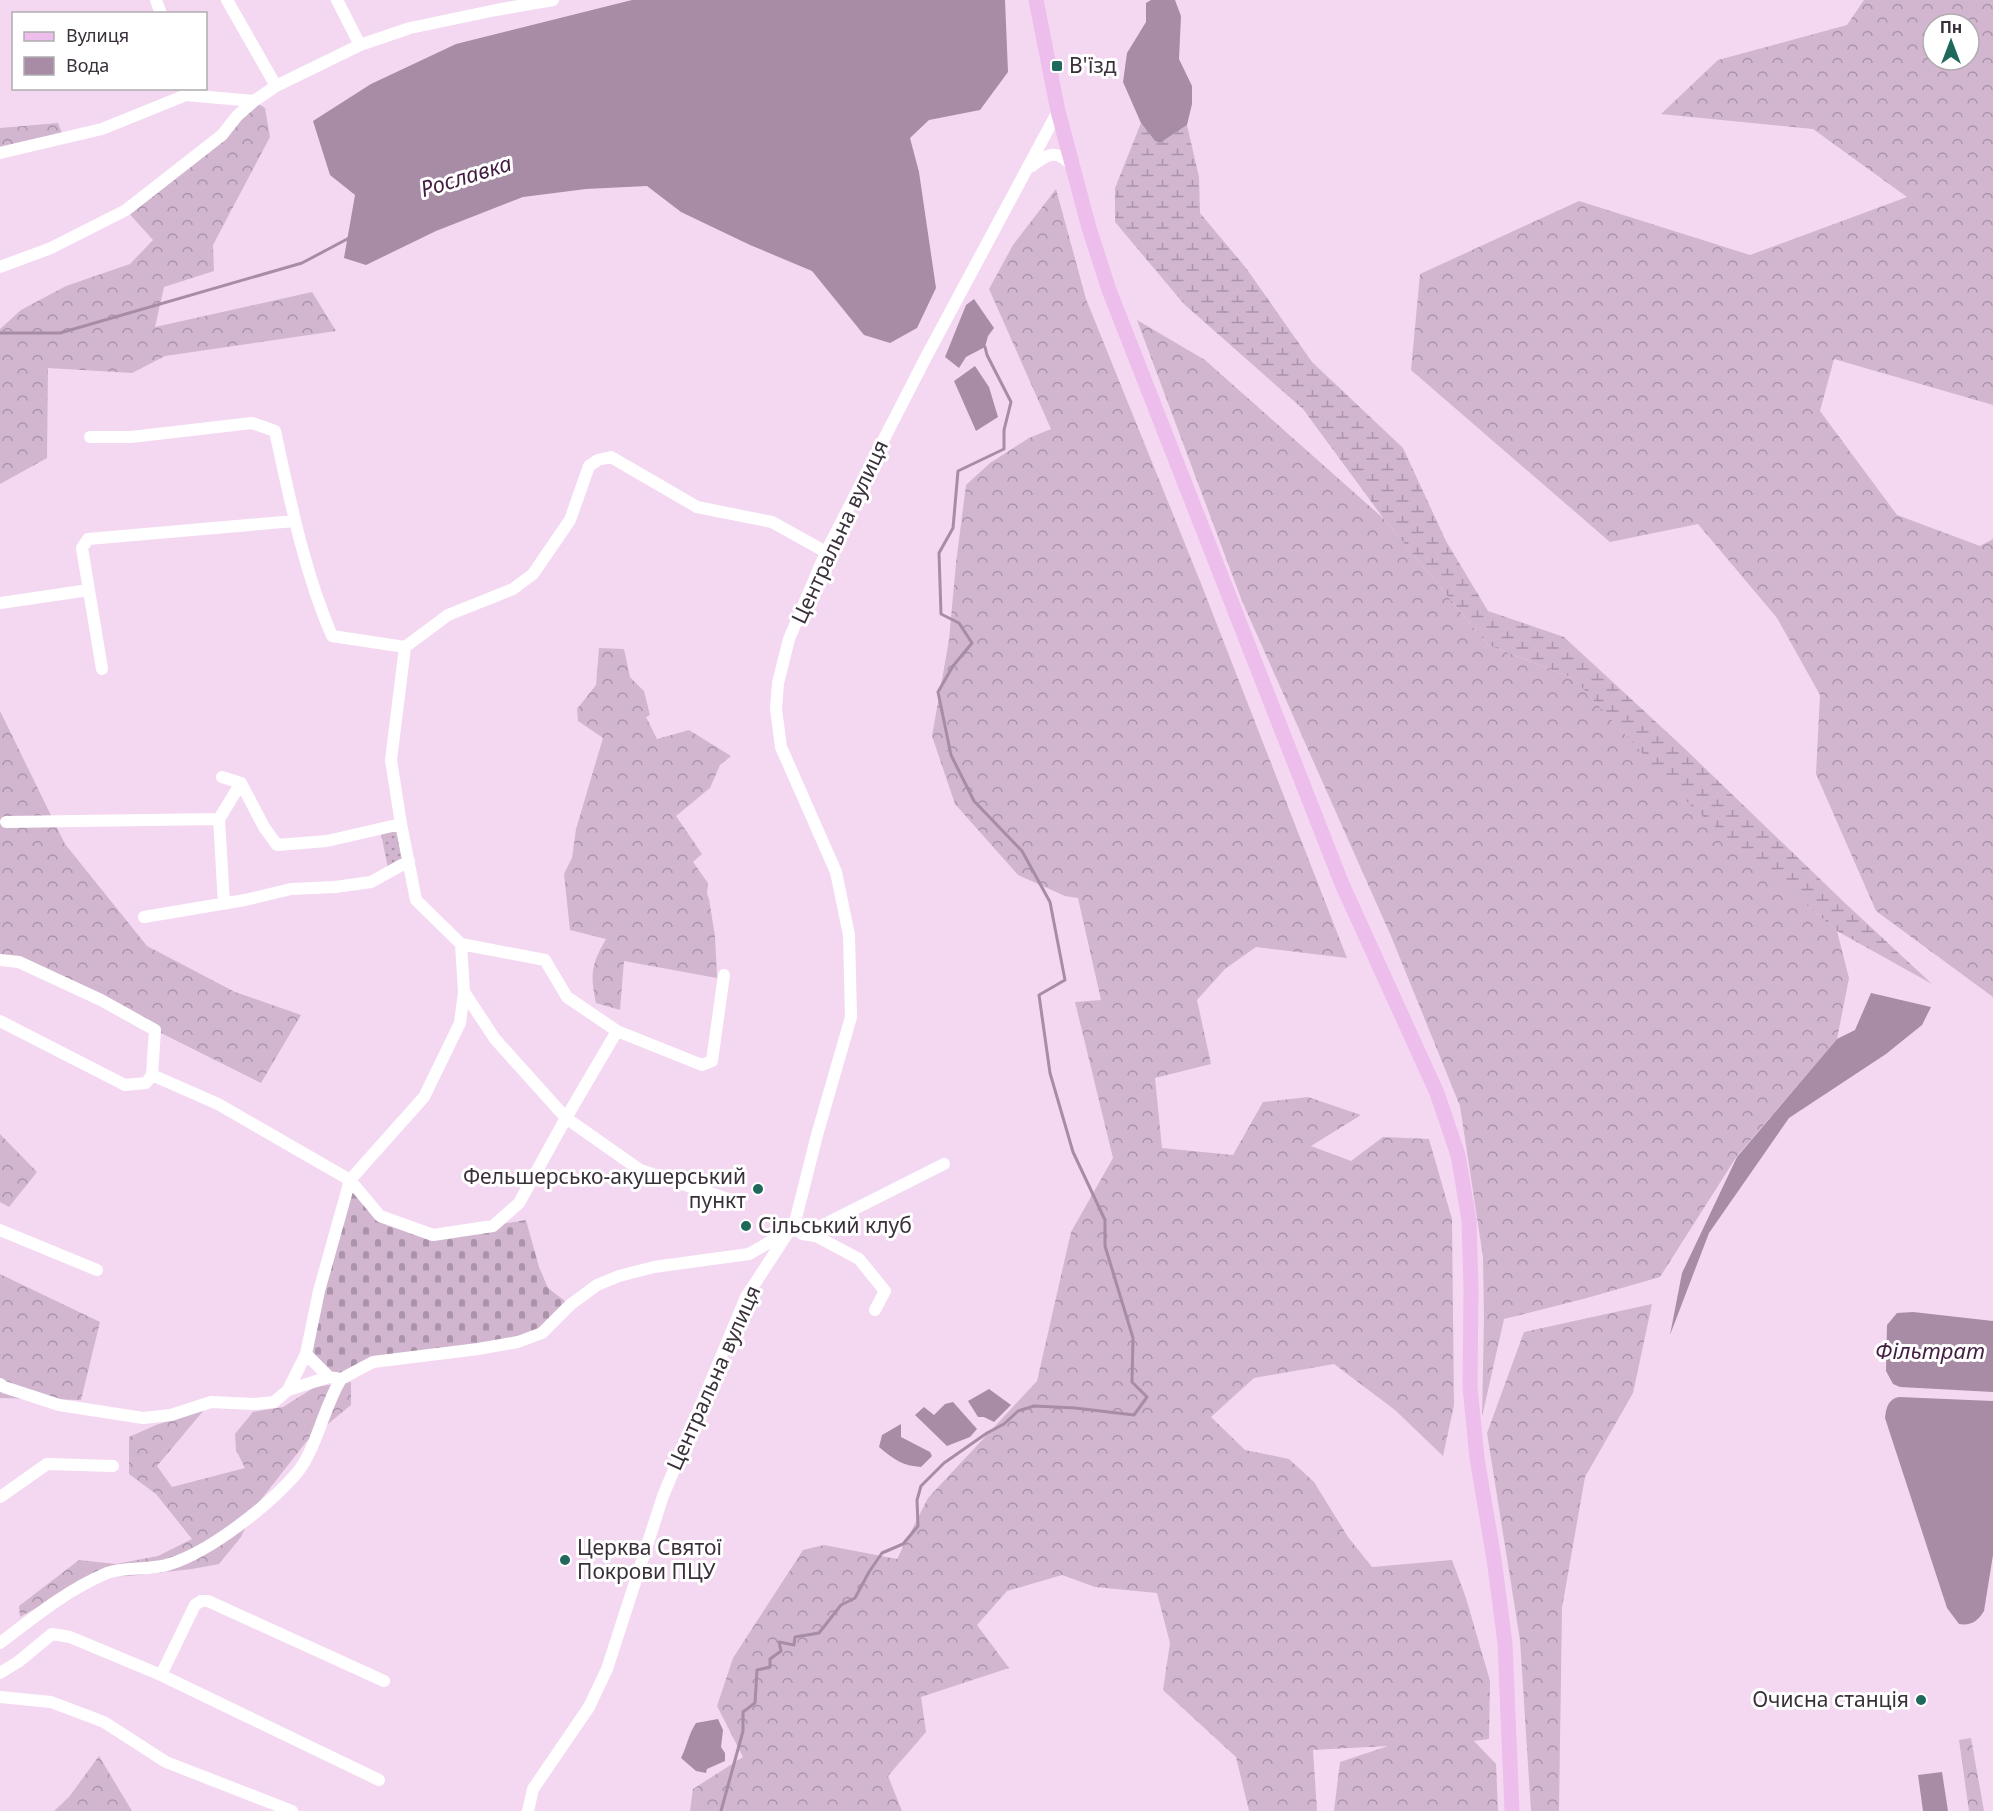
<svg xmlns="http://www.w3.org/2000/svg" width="1993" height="1811" viewBox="0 0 1993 1811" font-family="'Noto Sans',sans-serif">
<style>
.grass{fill:url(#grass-dots)}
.forest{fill:url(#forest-crowns);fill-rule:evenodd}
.wetland{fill:url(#wetland-marsh)}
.cemetery{fill:url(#cemetery-stones)}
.water{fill:#a88ca6}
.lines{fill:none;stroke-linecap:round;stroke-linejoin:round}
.stream{stroke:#a88ca6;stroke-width:3}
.minor{stroke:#fff;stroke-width:12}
.major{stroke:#edbeeb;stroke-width:15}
.poi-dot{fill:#20675c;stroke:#fff;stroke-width:2}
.labels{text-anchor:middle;stroke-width:6;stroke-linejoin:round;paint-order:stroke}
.poi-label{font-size:21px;fill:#3a303a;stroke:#fff;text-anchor:start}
.street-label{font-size:21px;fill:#3a303a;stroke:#fff}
.water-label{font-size:22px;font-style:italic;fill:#431d42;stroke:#fff}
</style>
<defs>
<pattern id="grass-dots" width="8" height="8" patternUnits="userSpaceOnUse" patternTransform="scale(1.5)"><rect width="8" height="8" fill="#d2b6d0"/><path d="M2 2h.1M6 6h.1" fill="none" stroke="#ab94aa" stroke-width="1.8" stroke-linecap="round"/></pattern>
<pattern id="forest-crowns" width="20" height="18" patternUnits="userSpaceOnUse" patternTransform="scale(1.5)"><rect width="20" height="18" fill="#d2b6d0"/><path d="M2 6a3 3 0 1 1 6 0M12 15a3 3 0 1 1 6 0" fill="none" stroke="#ab94aa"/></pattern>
<pattern id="wetland-marsh" width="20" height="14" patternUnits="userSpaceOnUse" patternTransform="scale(1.5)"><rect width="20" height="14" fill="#d2b6d0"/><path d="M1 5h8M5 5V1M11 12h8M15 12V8" fill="none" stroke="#ab94aa"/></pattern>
<pattern id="cemetery-stones" width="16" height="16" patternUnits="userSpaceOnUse" patternTransform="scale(1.5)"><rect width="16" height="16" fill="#d2b6d0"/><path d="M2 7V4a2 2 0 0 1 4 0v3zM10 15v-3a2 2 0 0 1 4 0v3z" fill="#ab94aa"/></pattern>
</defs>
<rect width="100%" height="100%" fill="#f4d8f2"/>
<path class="grass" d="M401,824L409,861L389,873L380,829Z"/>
<path class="forest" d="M1864,0H1993V405L1834,359L1820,411L1897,515L1980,546L1993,539V997L1876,911L1816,774L1820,695L1777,618L1698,524L1610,542L1411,370L1420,274L1579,201L1750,255L1907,197L1813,129L1661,114L1718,60L1847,25ZM1933,24H1969V60H1933Z
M254,101L265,108L270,137L213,245L214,271L164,287L155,327L312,292L336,331L165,356L132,373L48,368L47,458L0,484V329L21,310L66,286L130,264L153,240L126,210Z
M58,123L62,133L0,148V128Z
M1056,189L1086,299L1200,581L1347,958L1256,947L1225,969L1197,1000L1211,1064L1155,1078L1162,1148L1233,1155L1263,1102L1308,1097L1361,1115L1311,1146L1351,1161L1383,1137L1429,1139L1452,1219L1454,1405L1443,1456L1395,1410L1334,1364L1254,1378L1211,1417L1245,1450L1289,1459L1314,1482L1348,1537L1372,1567L1452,1560L1466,1598L1490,1681L1489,1739L1474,1741L1496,1764L1498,1811H1334L1340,1762L1388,1746L1313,1750L1317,1811H1249L1236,1757L1163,1690L1170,1643L1157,1593L1095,1587L1062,1575L1007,1591L977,1625L1009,1668L921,1697L926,1732L888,1776L902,1811H690L693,1789L743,1757L717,1706L733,1658L803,1550L824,1545L897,1559L928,1498L1037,1381L1071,1232L1113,1158L1075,1002L1101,1000L1078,898L1065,896L1018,875L955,804L932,736L949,640L956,563L966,485L990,463L1029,438L1051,429L989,289L1013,245Z
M1137,320L1205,360L1384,519L1488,645L1573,678L1693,807L1837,931L1849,978L1837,1039L1737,1156L1660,1277L1587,1298L1504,1319L1482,1417L1484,1318L1483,1257L1460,1106L1391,936L1242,601Z
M599,648L624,649L630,677L644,691L650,715L646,717L657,739L689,730L731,756L720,765L710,788L676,816L702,854L693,862L708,883L707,894L709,899L715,936L717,978L624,961L620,1010L596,1003C590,974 591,965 606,939L570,930L564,874L572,858L576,829L603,738L578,721L577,709L596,685Z
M0,711L65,844L147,946L235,992L301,1015L261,1083L155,1030L101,1000L0,960Z
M0,1134L37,1172L9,1207L0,1202Z
M0,1274L100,1322L81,1400L0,1398Z
M1652,1304L1633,1393L1585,1477L1562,1608L1559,1811H1531L1520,1640L1487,1433L1524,1332Z
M351,1382V1405L306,1442L256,1506L241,1537L219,1564L192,1569L129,1576L92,1577L20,1617L19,1606L79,1560L116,1564L158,1556L192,1539L156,1494L129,1474V1437L156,1425L204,1410L157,1466L172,1487L245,1468L236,1450L235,1434L253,1412L283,1407L315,1387Z
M1971,1738L1984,1811H1969L1959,1740Z
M99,1756L132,1811H54L69,1797Z"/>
<path class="wetland" d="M1141,123L1155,141L1160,143L1187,125L1199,177L1200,213L1246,268L1312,362L1403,448L1446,541L1488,611L1564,637L1683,747L1846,904L1932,984L1837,931L1692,807L1573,678L1488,645L1384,519L1303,409L1184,304L1115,222V188Z"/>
<path class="cemetery" d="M350,1180L380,1216L433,1235L526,1220L539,1267L548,1288L570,1305L542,1333L373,1362L341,1379L306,1354Z"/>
<path class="water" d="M632,0H1005L1008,72L980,110L929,120L910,138L919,172L936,288L917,328L890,343L864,335L812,271L750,245L681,212L647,186L586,189L523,197L436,231L366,265L344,258L355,195L330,175L313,121L371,84L456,44Z
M1151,0H1175L1181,16L1179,59L1192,86V104L1187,125L1160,143L1155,141L1141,123L1123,82L1127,53L1146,22V3Z
M974,299L994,328L988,336L985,347L966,357L959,368L945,357L966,305Z
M975,366L989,387L998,417L976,431L954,381Z
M1871,993L1931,1007L1922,1025L1886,1054L1789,1118L1709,1233L1670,1335L1682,1273L1737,1157L1837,1039L1855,1030Z
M1913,1312L1993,1321V1392L1900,1387L1893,1384L1886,1371L1887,1325L1897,1313Z
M989,1389L1011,1405L994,1422L984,1417H978L968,1401Z
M1899,1397L1993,1401V1555L1984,1611C1978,1621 1971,1626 1959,1624L1947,1608L1885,1418C1886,1408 1888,1399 1899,1397Z
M953,1402L977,1429L970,1437L947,1446L915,1415L924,1407L934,1415L945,1404Z
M901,1424V1437L930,1452L932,1456L921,1467C903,1466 893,1459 879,1447L882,1435Z
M718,1719L723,1730L721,1747L725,1753V1761L707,1769L706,1773L696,1771L681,1758C687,1746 689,1733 696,1723Z
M1942,1772L1948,1811H1923L1918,1775Z"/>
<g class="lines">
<path class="stream" d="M0,333H60L302,263L351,237
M721,1811L743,1731V1712L755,1703L757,1670L770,1667V1659L781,1651L779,1642L794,1645L795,1637L819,1633L841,1605L855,1598L869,1572L882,1553L903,1544L918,1526L917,1500L921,1486L944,1463L987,1433L1004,1424L1018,1411L1034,1406L1075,1408L1134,1415L1147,1397L1132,1382L1133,1338L1105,1246V1220L1073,1152L1050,1073L1039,995L1065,980L1050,902L1022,851L974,801L951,755L938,692L953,666L972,643L959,623L941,614L939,553L953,528L958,471L1004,449V430L1011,402L987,355L985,347"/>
<path class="minor" d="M156,0L161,14
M227,0L276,86
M337,0L360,45
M187,88L186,95L254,101L276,86L360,45L410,28L496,10L553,0
M0,153L102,129L186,95
M1032,166C1048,153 1057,149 1072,166
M0,267L51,248L126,210L222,135L237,116L254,101
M90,437H131L252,423L275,431C290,500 304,571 332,636L405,647
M0,603L89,590
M102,669L82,548L88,539L295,521
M222,777L241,783L264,827L277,845L327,841L401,824
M219,819L224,904
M6,822L219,819L241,783
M144,917L245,900L291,889L335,887L371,882L409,861
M461,944L545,960L567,997L617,1031L702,1065L712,1061L724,975
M0,960L19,962L101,1000L155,1030L152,1075L146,1083L125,1085L0,1021
M464,992L495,1039L566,1118L640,1170L731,1200
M152,1075L218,1104L350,1180L380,1216L433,1235L493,1226L519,1203L566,1118L617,1031
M0,1230L97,1270
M802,1234L816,1236L859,1259L885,1291L875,1310
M306,1354L329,1377L341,1379L373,1362L478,1349L518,1342L542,1333L570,1305L597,1285L619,1276L654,1267L749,1254L789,1231L815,1229L944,1164
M0,1384L4,1387L59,1405L143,1418L171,1415L211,1402L254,1404L274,1402L288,1390L329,1377
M288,1390L306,1354L319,1291L350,1180L424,1097L460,1023L464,992L461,944L416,900L401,824L391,760L405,647L448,615L513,589L533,574L570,520L589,466L598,460L611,457L697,507L772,522L826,552
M0,1497L47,1464L113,1466
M0,1643C34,1617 67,1590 107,1573C125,1566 151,1571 170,1564C211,1551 268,1506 296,1474C316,1451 324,1406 341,1379
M0,1673L18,1662L52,1634L70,1637L161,1675L379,1780
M161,1675L195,1605L201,1601H208L384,1681
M0,1697L51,1702L104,1722L166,1762L292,1811
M528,1811L533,1789L589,1707L607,1669L663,1496L746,1297L795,1222L817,1135L851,1017L849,935L836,872L781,747L776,709L778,683L789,639L826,552L925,359L1058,111"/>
<path class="major" d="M1036,0L1058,111L1089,228L1109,290L1342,884L1437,1093L1458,1155L1469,1220L1471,1289L1470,1387L1477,1458L1494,1559L1505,1643L1512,1811"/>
</g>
<g class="poi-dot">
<rect x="1051" y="60" width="12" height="12" rx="3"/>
<circle cx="758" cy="1189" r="6"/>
<circle cx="746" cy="1226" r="6"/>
<circle cx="565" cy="1560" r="6"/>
<circle cx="1921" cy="1700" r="6"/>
</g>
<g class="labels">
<g class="poi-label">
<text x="1069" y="73">В'їзд</text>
<text x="746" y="1184" text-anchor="end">Фельшерсько-акушерський<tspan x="746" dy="24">пункт</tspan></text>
<text x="758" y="1233">Сільський клуб</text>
<text x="577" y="1555">Церква Святої<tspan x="577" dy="24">Покрови ПЦУ</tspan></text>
<text x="1909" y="1707" text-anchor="end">Очисна станція</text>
</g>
<g class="street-label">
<text transform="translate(840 532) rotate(-65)" y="7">Центральна вулиця</text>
<text transform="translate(714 1378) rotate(-66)" y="7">Центральна вулиця</text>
</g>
<g class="water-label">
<text transform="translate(466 176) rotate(-17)" y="8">Рославка</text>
<text x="1930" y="1359">Фільтрат</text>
</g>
</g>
<rect x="12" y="12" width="195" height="78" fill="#ffffff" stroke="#b0acb0" stroke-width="1.5"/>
<rect x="24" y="32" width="30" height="9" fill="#edbeeb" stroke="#b0acb0" stroke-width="1.5"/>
<text x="66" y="42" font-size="18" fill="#3a303a">Вулиця</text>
<rect x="24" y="57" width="30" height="18" fill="#a88ca6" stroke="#b0acb0" stroke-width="1.5"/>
<text x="66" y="72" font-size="18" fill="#3a303a">Вода</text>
<g transform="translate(1951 42)"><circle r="28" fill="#ffffff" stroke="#b0acb0" stroke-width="1.5"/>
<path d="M0-4.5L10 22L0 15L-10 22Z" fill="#20675c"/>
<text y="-9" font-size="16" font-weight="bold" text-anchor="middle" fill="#3a303a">Пн</text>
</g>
</svg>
